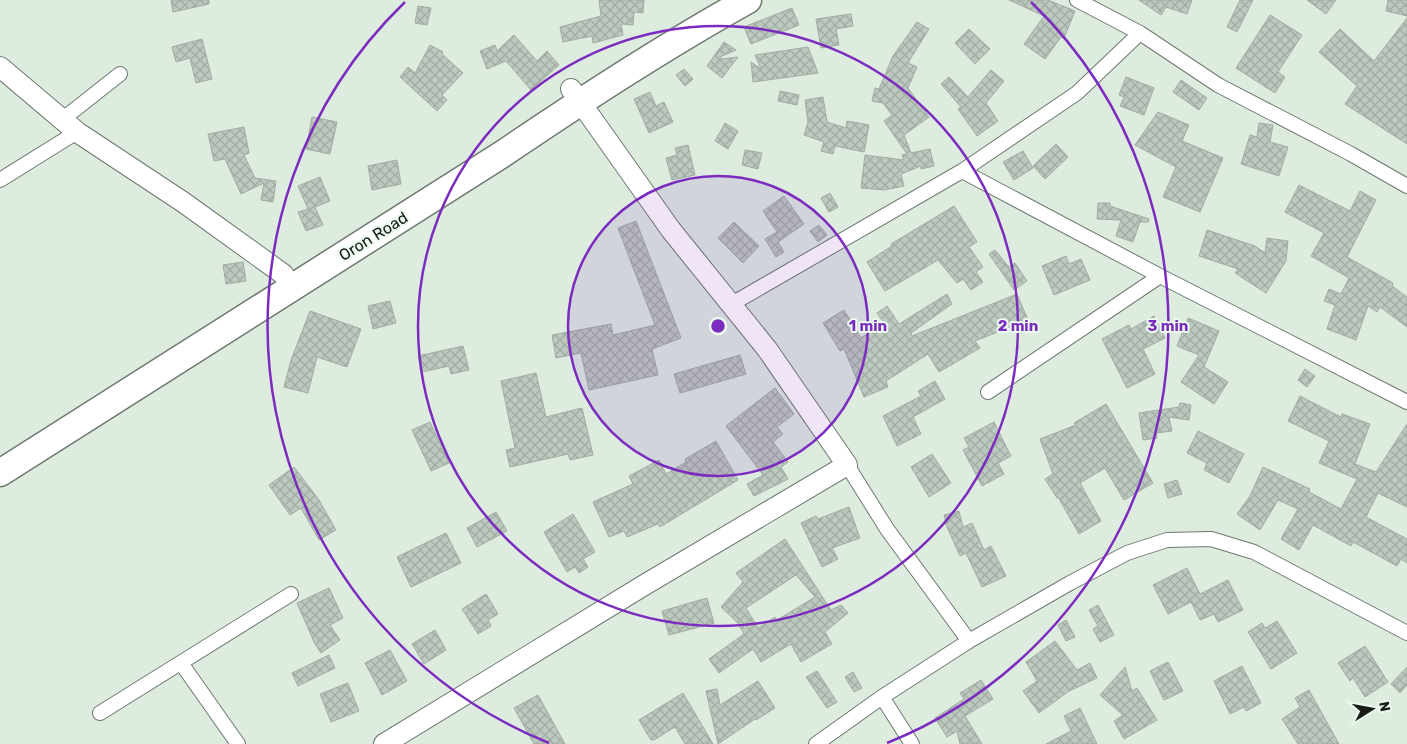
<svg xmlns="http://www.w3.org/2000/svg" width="1407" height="744" viewBox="0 0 1407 744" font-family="Rubik,sans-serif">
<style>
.building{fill:url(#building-cross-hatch);stroke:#a0aca2;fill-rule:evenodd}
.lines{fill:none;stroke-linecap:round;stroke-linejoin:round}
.street-casing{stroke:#6d796f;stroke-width:16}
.secondary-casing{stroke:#6d796f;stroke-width:22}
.highway-casing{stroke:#6d796f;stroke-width:29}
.street{stroke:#fff;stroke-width:14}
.secondary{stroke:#fff;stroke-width:20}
.highway{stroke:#fff;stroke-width:26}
.ring{fill:none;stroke:#7b2cbf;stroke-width:2.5}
.labels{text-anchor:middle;stroke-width:4;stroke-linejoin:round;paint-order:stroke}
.street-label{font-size:16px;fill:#171b17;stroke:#ebf9ee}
.centre{fill:#7b2cbf;stroke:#ebf9ee;stroke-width:2.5}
.ring-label{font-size:15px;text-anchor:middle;font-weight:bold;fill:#7b2cbf;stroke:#ebf9ee;stroke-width:4;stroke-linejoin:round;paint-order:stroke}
</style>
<defs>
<pattern id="building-cross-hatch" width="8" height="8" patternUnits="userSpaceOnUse" patternTransform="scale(1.25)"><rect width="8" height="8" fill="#bcc9be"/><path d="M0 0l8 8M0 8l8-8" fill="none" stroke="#a1aca3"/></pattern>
</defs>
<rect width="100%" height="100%" fill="#deece0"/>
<path class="building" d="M171,0H209V4L173,12Z
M599,0H644L643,13L634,12L633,25L621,24L623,35L593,43L592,36L563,42L560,27L601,16Z
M1009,0H1048L1075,11L1064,38L1061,37L1045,59L1024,44L1044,16Z
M1139,0H1192L1187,14L1166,7L1161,15Z
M1240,0H1253L1237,32L1227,27Z
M1307,0H1336L1326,14Z
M1388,0H1407V16L1386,11Z
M418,6L431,8L427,25L415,23Z
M792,8L799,25L751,44L744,27Z
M851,14L853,26L836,29L839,45L821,48L816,19Z
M1270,15L1302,35L1278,72L1285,77L1275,93L1236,68Z
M1407,18V144L1345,104L1357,86L1319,52L1340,29L1374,61Z
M917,22L929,29L908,63L917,67L908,88L929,117L904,135L911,153L930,149L934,166L921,169V166L901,174L904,186L884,190L861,188L865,155L904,160L902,155L907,154L884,121L892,115L883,103L872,101L875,88L879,89L893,56Z
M969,29L990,49L975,64L955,43Z
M514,35L537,61L547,51L559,65L531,90L506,61L487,69L480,51L495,45L497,51Z
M202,39L212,79L196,83L190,58L176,62L172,47Z
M724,42L736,50L720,57L721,59L738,57L722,78L707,66Z
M430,45L443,52L442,54L463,73L442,95L447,100L437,111L400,77L408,67L415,73Z
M808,47L818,73L753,82L751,62L761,69L755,55Z
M684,69L693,79L685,86L676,75Z
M991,70L1004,81L986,103L998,121L977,136L958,109L961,107L941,84L949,77L968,97Z
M1126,77L1154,88L1144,115L1120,106L1124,97L1119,95Z
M1181,80L1207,98L1199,110L1173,92Z
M780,91L799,95L797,105L778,101Z
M650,92L656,106L664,102L673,122L649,133L634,99Z
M823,97L827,122L846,128L847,121L869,125L864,152L835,146L833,154L821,151L824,142L804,135L808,122L805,100Z
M1158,112L1189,125L1182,141L1223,158L1200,212L1163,197L1176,167L1135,145Z
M312,117L337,122L330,154L306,149Z
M725,123L738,131L728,149L715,141Z
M1259,123L1273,125L1270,142L1288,147L1279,176L1241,164L1250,135L1257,137Z
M244,127L249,153L244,155L255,178L276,181L273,202L261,200L264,183L241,194L225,159L214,161L208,134Z
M1056,144L1068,157L1045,179L1033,166Z
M688,145L695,175L672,180L666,158L677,155L675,148Z
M745,150L762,153L758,169L742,165Z
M1023,151L1033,168L1014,180L1003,162Z
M397,160L401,184L372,190L368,166Z
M320,177L330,201L315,207L323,225L306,231L298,212L308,209L298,186Z
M1299,185L1350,211L1360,191L1376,200L1347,257L1393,283L1392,286L1407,297V327L1380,307L1377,312L1368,306L1356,340L1327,329L1335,305L1324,301L1329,289L1341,294L1349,278L1311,256L1324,233L1285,212Z
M830,193L838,207L829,212L821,198Z
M784,196L804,224L778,242L784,252L776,257L765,239L777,232L763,211Z
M1098,203H1110V206L1149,219L1148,222H1140L1133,242L1116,236L1121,220L1097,219Z
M954,206L977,242L969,247L983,267L976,272L983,282L971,290L963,279L957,283L938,260L885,291L867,262L892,246L891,244Z
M636,221L681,338L652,349L658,375L589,390L581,353L556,358L552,335L611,324L613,335L655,325L618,228Z
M734,222L759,246L743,263L718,238Z
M819,225L827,235L818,242L810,231Z
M1207,230L1255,246L1265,253L1267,238L1288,241L1286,261L1266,293L1235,273L1238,269L1199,256Z
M995,250L1009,267L1015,263L1027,281L1014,290L989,254Z
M1066,256L1069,264L1081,259L1090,280L1054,295L1042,266Z
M243,262L246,281L226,284L223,265Z
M947,294L952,304L911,333L912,336L1017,294L1028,320L975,341L980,348L939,372L928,354L886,381L888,387L864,397L844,349L840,351L823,323L844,310L861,338L884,323L877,313L887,306L899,324Z
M390,301L396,323L373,329L368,306Z
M310,311L361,329L347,367L317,357L308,393L284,387L291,360Z
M1154,316L1165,338L1143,349L1155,374L1127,388L1102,339L1129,325L1131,329Z
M1188,318L1219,331L1204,367L1228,382L1214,404L1181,382L1199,355L1177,346Z
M463,346L469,370L451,374L449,366L422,372L418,356Z
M740,355L746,374L680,393L674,374Z
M1305,369L1315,376L1307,387L1298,380Z
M536,373L546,417L582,408L593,455L570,460L568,454L510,467L506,450L515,448L501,381Z
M935,381L945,399L913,417L921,434L897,446L883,416L921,396L918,391Z
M775,388L794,414L777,427L783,434L773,442L788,462L781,467L788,479L754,496L747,484L763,475L726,426Z
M1300,396L1341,417L1342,414L1370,424L1355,464L1376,472L1407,424V507L1378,493L1366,517L1407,539V563L1401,559L1397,566L1353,542L1351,546L1313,525L1299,550L1281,539L1298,509L1278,500L1260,530L1237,514L1250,496L1263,467L1310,489L1309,492L1341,509L1357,479L1319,463L1329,441L1288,421Z
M1180,403L1191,405L1189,420L1169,417L1172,431L1156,433L1157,438L1143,440L1139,413L1179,407Z
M1106,404L1153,483L1124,500L1105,468L1080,483L1101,521L1079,534L1058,497L1057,498L1045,479L1053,474L1040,439L1076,425L1074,423Z
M430,422L449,463L431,471L412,430Z
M994,422L1011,456L998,463L1004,474L982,486L963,450L969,447L964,438Z
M1198,431L1244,454L1229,483L1204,470L1207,463L1187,453Z
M716,441L738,480L660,527L658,524L627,537L624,531L609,537L593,502L633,484L629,476L659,460L666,474L686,462L685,459Z
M932,454L951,483L929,497L911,467Z
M294,467L319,500L336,530L319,540L301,508L290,515L269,485Z
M1177,480L1182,494L1168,498L1164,484Z
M849,507L860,538L832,548L838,559L822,567L801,523L816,516L818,519Z
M959,511L963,527L972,523L984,550L991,546L1006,576L982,587L966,553L960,556L947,527L944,515Z
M496,512L507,531L477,547L467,528Z
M573,514L595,552L583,559L588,567L579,573L575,567L567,572L544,532Z
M446,533L461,563L411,587L397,557Z
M785,539L831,610L841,605L848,613L825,632L832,644L801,662L791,644L761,662L753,649L719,673L709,659L744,634L737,622L721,607L743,582L736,573ZM796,575L815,597L777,620L775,617L758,628L746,608Z
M1187,568L1200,594L1228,580L1243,610L1218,622L1214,614L1200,620L1191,602L1168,614L1153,585Z
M329,588L343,618L330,625L340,640L321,653L314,642L297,603Z
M486,594L498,614L488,620L491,626L478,634L462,609Z
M707,598L714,623L669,635L662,611Z
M1098,605L1114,635L1100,642L1093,629L1098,626L1089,610Z
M1066,620L1075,637L1066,641L1058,625Z
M1277,621L1297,653L1271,669L1248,632L1262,623L1265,628Z
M435,630L446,650L424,664L412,644Z
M1055,641L1077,670L1090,663L1097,678L1069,691L1039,713L1023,691L1037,681L1026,662Z
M1365,646L1388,682L1365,697L1353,678L1350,681L1338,663Z
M390,650L407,681L382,695L365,663Z
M329,655L335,668L298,686L292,673Z
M1168,662L1183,691L1164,700L1150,671Z
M1242,666L1261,703L1246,711L1244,707L1230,714L1214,681Z
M1125,667L1132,691L1137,688L1157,720L1124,739L1114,721L1123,715L1100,695Z
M1407,667V685L1400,693L1391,684Z
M817,671L837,702L827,708L806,677Z
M853,672L862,688L854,692L845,677Z
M981,680L993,699L965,716L982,744H960L957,731L947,737L935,718L964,699L960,693Z
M758,681L775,708L756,720L755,719L718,744L706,691L717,689L720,705Z
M348,683L359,711L331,722L320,694Z
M1309,690L1339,744H1298L1282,719L1300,707L1295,698Z
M683,693L713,744H685L675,727L654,740H651L639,720Z
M538,695L565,744H534L514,708Z
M1080,708L1097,744H1046L1071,731L1064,716Z"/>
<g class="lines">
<defs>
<path id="street" d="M1077,0L1140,33L1218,85L1351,154L1407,186
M63,119L120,74
M962,171L1077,93L1140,33
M0,180L77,132
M730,305L962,171L1160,276L1407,402
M988,392L1160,276
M847,465L887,529L969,641
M181,663L238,744
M882,697L912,744
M100,713L291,594
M816,744L882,697L969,641L1070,583L1127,553L1167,540L1211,539L1254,552L1407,633"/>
<path id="secondary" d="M0,67L77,132L183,202L283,274L292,288
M384,744L646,584L847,465L767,349L671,230L571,89"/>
<path id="highway" d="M0,473L501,155C582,100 663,47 748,0"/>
</defs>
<use href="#street" class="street-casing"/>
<use href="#secondary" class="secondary-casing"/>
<use href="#highway" class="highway-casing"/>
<use href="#street" class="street"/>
<use href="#secondary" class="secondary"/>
<use href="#highway" class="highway"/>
</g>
<circle cx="718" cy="326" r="150" fill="#7b2cbf" fill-opacity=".12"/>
<g class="ring">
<circle cx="718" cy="326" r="150"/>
<circle cx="718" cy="326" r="300"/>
<path d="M549 743A450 450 0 0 1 405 2M1031 2A450 450 0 0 1 887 743"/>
</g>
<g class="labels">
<g class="street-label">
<text transform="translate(373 236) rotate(-32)" y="6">Oron Road</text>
</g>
</g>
<circle cx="718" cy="326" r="8" class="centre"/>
<g class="ring-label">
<text x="868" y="331">1 min</text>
<text x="1018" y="331">2 min</text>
<text x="1168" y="331">3 min</text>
</g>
<g transform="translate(1372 709) rotate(79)" stroke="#ebf9ee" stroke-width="4" paint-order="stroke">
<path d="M0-4L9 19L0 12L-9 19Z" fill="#171b17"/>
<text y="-8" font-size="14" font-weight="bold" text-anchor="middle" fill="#171b17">N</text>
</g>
</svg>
